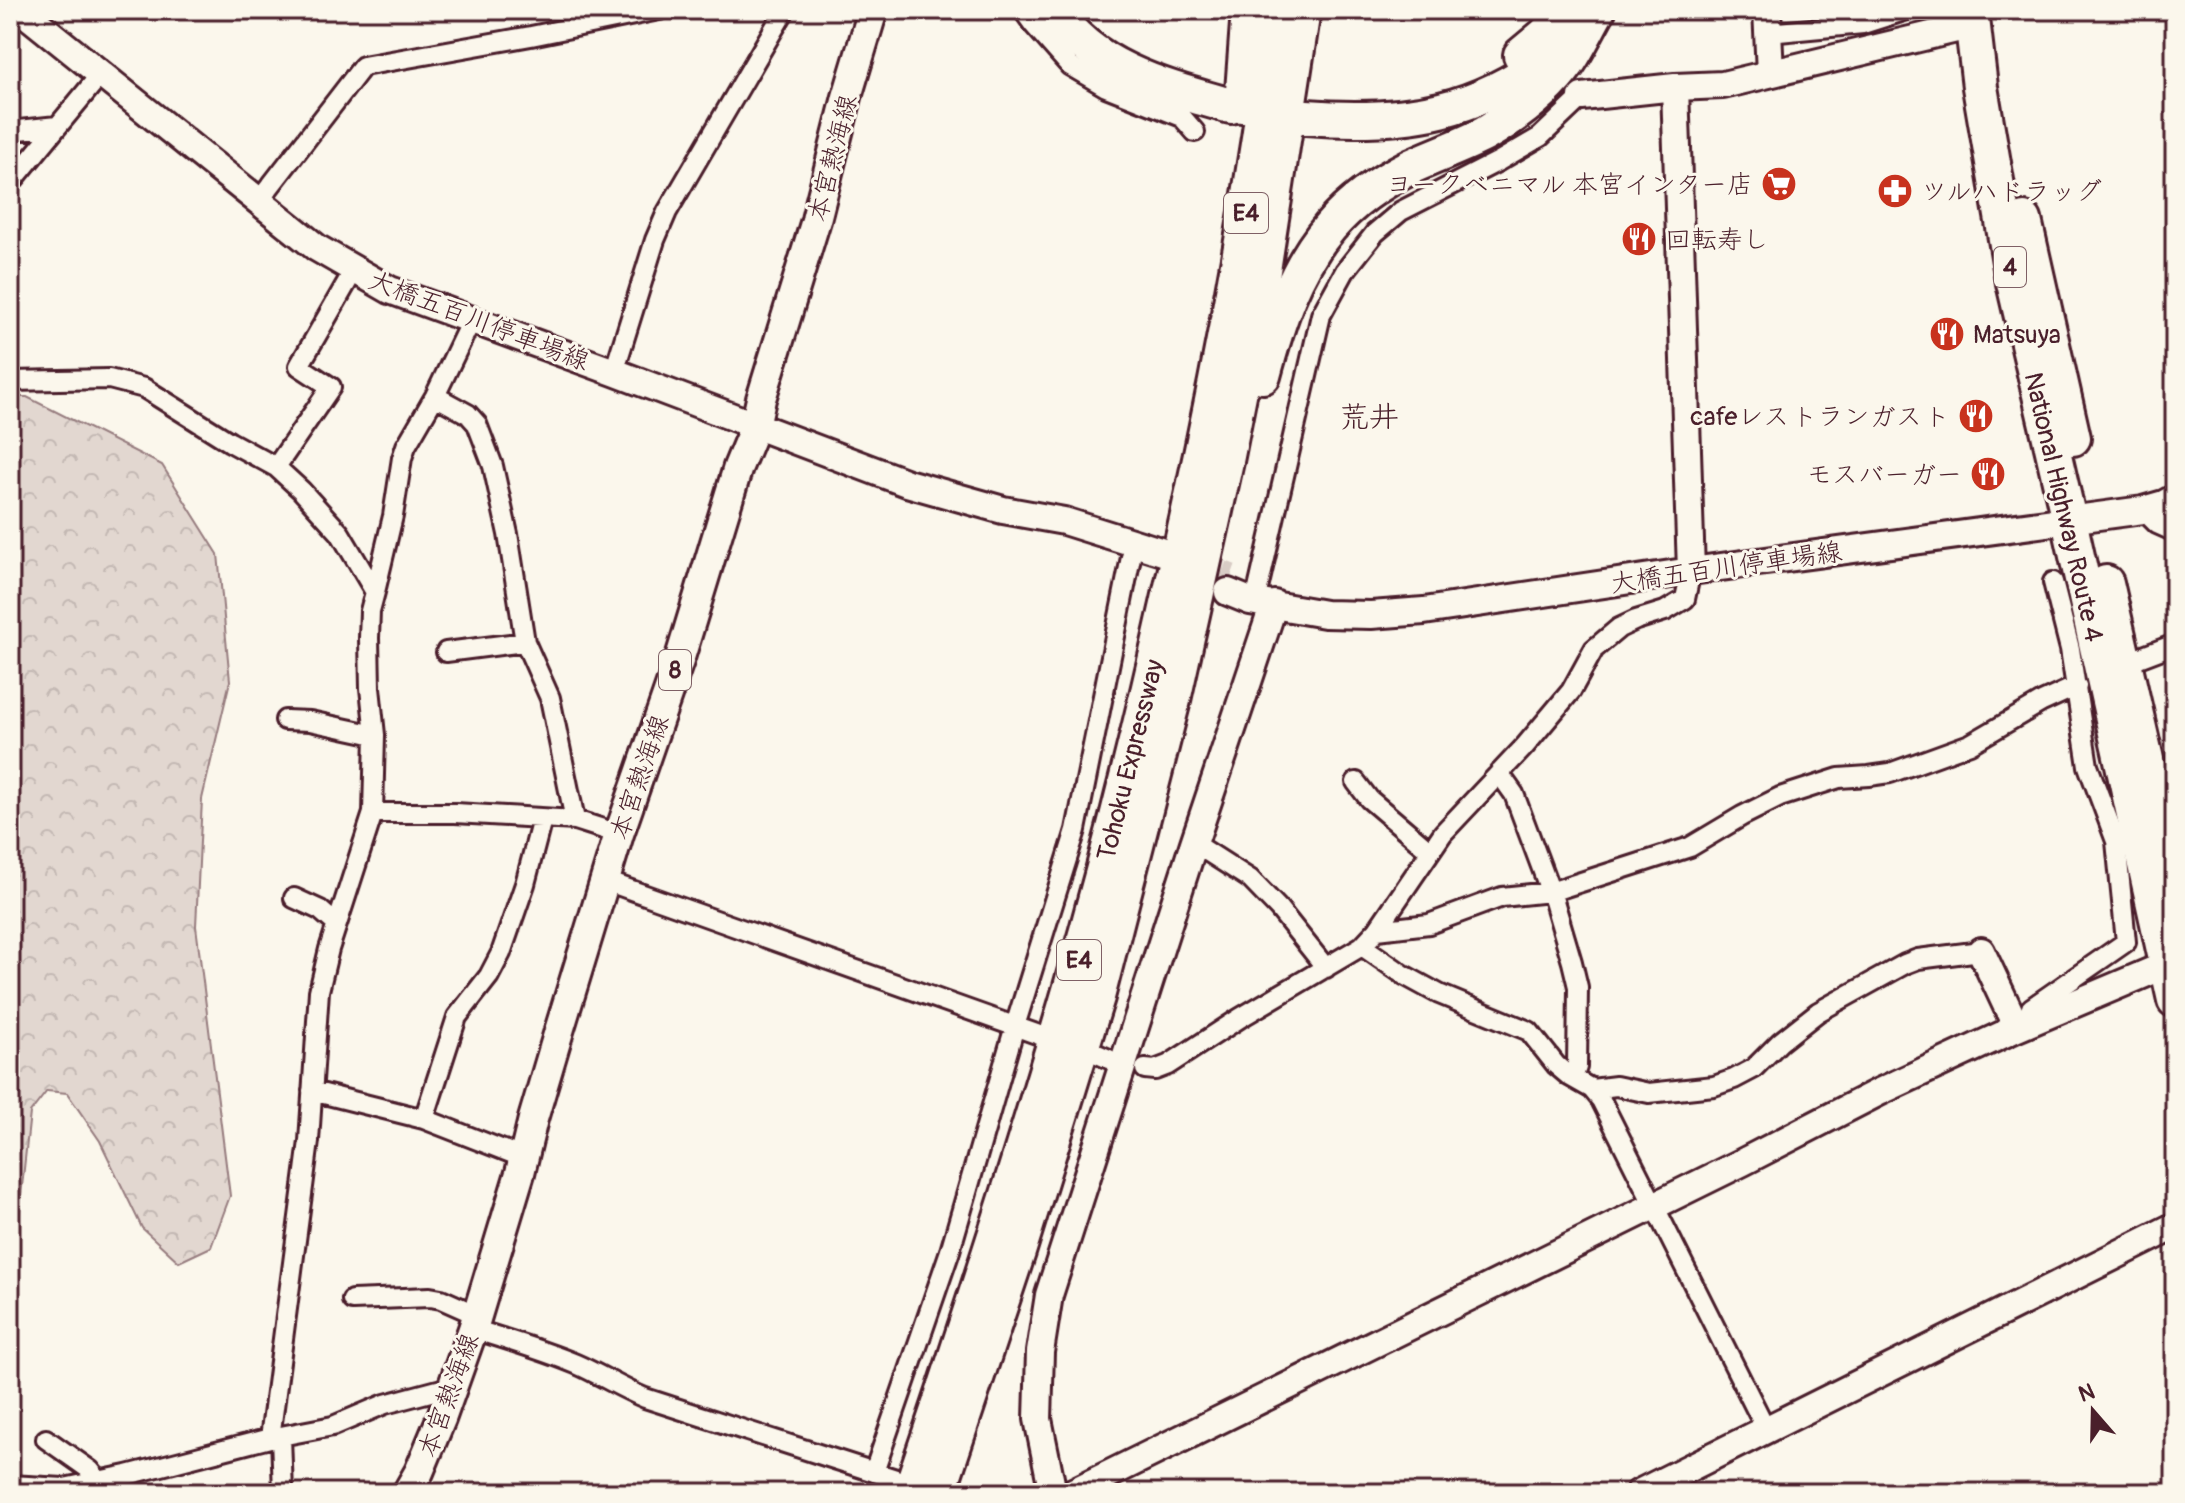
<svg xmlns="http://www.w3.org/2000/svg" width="2185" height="1503" viewBox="0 0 2185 1503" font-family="Pangolin,'Klee One',sans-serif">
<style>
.forest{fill:url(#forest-crowns);stroke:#967b7e;stroke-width:2}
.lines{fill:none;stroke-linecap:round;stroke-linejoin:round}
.secondary-tunnel{stroke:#d8ccc5;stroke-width:26;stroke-dasharray:26 13;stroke-linecap:butt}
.street-casing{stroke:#4a1f2b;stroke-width:24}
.secondary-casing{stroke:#4a1f2b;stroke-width:32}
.primary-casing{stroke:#4a1f2b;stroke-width:34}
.highway-casing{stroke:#4a1f2b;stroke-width:40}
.street{stroke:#fbf7ec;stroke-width:18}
.secondary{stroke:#fbf7ec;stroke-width:26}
.primary{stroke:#fbf7ec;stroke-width:28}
.highway{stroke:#fbf7ec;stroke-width:34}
.labels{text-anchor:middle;stroke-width:6;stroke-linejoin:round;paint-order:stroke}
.shield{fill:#fbf7ec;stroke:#7f6065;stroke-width:2}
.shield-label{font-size:24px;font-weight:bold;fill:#4a1f2b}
.street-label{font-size:26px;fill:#4a1f2b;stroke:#fbf7ec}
.poi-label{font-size:26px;fill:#4a1f2b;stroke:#fbf7ec;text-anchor:end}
.quarter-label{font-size:30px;fill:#4a1f2b;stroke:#fbf7ec}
</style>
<defs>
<pattern id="forest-crowns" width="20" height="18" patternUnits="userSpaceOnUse" patternTransform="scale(2)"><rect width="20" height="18" fill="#e2d7d0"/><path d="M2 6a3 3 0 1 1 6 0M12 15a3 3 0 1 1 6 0" fill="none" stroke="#c3b8b3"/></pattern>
</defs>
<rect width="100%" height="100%" fill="#fbf7ec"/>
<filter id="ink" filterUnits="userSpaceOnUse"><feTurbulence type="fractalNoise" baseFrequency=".0125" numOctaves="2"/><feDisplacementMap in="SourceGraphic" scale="16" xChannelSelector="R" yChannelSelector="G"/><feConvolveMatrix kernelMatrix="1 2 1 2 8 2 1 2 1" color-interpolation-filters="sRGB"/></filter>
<g filter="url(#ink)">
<path class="forest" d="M10,397H27L162,465L218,554L230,681L202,799L196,926L230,1196L211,1247L179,1262L142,1228L100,1141L67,1093L47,1091L30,1113L18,1224L10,1255Z"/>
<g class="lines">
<path class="secondary-tunnel" d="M1185,560L1231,577"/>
<defs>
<path id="street" d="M1023,10L1033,24L1070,66L1106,87L1182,117L1195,132
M1768,33L1863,24L1907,10
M10,131L57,126
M10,184L100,75
M258,202L363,66L531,36L659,10
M614,372L655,240L667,212L785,10
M10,381L109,379L144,388L230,442L276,467L301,490L340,533L375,592L370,611L369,638L370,688L375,735L373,813L329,949L319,991L309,1141L270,1438
M435,396L468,414L477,424L493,466L508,534L525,642L550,698L575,820
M276,467L331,387L299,366L354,270
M2143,510L2157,524L2175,532
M1258,589L1321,315L1345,271L1375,233L1401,211L1499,161L1540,137L1582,97
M375,592L393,516L402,458L406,446L435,396L471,321
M446,652L525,642
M2125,663L2175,644
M285,720L310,721L375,735
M1499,773L1514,794L1554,901L1572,962L1578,987L1577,1067L1573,1078
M1356,782L1369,799L1429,850
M373,813H455L575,820L619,834
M1194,843L1250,879L1279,909L1326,968
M606,881L1042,1036
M294,898L320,910L336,924
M1377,930L1429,924L1502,897L1550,892L1690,847L1742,816L1780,797L1839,778L1869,776L1890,773L1970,744L2042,702L2077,686
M1362,946L1404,975L1439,994L1529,1031L1556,1065L1569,1076L1592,1089L1601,1100L1766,1429
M2027,1024L2031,1008L2126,942L2116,841L2088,766L2070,649L2053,582
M1095,1053L1109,1059
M1145,1069L1155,1070L1168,1065L1240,1018L1362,946L1377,930L1443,833L1525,746L1571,691L1594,649L1619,628L1636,620L1665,611L1685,599L1691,571
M1592,1089L1616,1086L1649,1093L1714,1086L1734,1079L1753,1069L1780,1042L1818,1012L1905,964L1918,959L1981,951
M312,1091L424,1119L524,1158
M424,1119L457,1017L489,976L501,953L525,884L542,819
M352,1300L430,1297L441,1299L477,1315
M473,1329C508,1340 543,1350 576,1364C599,1374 621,1388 645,1398L896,1479
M281,1436L283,1493
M46,1439L90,1470L99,1481
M874,1472L950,1251L1015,1026L1076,830L1131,557
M10,1485L64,1488L127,1475L270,1438L333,1426L385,1404L453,1386"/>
<path id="secondary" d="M21,10L317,248L390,290L614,372L907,483L1003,510L1064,521L1163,552
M1767,10L1770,73
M1675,87L1691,571
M1582,97L1675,87L1723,85L1973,25
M1228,592L1250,601L1325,614L1371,615L1424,611L1691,571L2143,510L2164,504L2175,498
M1981,951L2017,1028
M1053,1493L1038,1419L1040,1352L1049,1295L1194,843L1274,604
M1071,1493L1743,1162L1879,1092L2017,1028L2166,965
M1639,1493L2175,1226"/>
<path id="primary" d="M407,1493L419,1472L441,1419L473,1329L520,1173L533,1119L559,1031L619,834L679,661L738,467L755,426L761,399L816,220L847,97L873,10"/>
<path id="highway" d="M1054,10C1092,70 1167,88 1231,106
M1971,10L1980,87L2012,274L2069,520L2175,1000
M1521,55L1545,35L1568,10
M1242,105L1249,10
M1306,117C1406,125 1482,113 1562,47
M2024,220L2073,438
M1263,376C1277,323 1294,269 1330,227C1352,201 1382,181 1412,166C1436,155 1462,146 1485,134C1515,116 1547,92 1568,63C1579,47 1588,27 1598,10
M2106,583L2175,887
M910,1493C967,1325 1022,1157 1071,987C1108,859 1140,730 1169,600C1214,405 1252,208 1277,10
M938,1493L1018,1252L1097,997L1173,700L1226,461L1262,277L1303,10"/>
</defs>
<use href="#street" class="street-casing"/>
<use href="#secondary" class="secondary-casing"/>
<use href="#primary" class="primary-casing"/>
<use href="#highway" class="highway-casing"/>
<use href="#street" class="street"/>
<use href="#secondary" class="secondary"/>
<use href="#primary" class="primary"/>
<use href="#highway" class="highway"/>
</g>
</g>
<defs>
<symbol id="supermarket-disc" viewBox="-11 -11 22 22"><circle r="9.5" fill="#c8321e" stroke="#fbf7ec"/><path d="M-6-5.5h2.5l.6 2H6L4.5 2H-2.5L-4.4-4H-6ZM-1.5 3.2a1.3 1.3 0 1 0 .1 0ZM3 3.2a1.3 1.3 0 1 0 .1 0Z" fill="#fff"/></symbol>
<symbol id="pharmacy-disc" viewBox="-11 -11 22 22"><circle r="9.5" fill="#c8321e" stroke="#fbf7ec"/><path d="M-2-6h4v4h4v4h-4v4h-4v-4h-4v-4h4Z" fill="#fff"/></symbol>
<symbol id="restaurant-disc" viewBox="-11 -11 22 22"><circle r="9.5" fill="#c8321e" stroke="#fbf7ec"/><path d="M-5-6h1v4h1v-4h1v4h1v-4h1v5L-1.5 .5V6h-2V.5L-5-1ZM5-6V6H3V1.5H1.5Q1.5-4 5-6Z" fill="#fff"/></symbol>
</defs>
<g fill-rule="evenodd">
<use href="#supermarket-disc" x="1759" y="164" width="40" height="40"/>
<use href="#pharmacy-disc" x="1875" y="171" width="40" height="40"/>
<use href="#restaurant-disc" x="1619" y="219" width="40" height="40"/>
<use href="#restaurant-disc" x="1927" y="314" width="40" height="40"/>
<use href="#restaurant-disc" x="1956" y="396" width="40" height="40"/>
<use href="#restaurant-disc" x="1968" y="454" width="40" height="40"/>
</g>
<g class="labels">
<g class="shield">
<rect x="1224" y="193" width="44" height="40" rx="6"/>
<rect x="1994" y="247" width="32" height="40" rx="6"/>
<rect x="659" y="650" width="32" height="40" rx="6"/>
<rect x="1057" y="940" width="44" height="40" rx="6"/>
</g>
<g class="shield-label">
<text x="1246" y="221">E4</text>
<text x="2010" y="275">4</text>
<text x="675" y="678">8</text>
<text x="1079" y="968">E4</text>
</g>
<g class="street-label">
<text transform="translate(832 158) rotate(-76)" y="9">本宮熱海線</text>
<text transform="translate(479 320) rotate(21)" y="9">大橋五百川停車場線</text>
<text transform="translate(2064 507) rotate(77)" y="9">National Highway Route 4</text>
<text transform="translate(1726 567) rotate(-8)" y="9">大橋五百川停車場線</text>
<text transform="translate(1130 760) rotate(-76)" y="9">Tohoku Expressway</text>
<text transform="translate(639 777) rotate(-71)" y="9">本宮熱海線</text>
<text transform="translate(448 1395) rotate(-70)" y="9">本宮熱海線</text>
</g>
<g class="poi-label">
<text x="1753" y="193">ヨークベニマル 本宮インター店</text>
<text x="1921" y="200" text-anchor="start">ツルハドラッグ</text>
<text x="1665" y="248" text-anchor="start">回転寿し</text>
<text x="1973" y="343" text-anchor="start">Matsuya</text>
<text x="1950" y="425">cafeレストランガスト</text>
<text x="1962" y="483">モスバーガー</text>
</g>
<g class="quarter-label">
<text x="1369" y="427">荒井</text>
</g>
</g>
<rect width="2185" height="1503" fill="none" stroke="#fbf7ec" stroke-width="40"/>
<rect x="20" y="20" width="2145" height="1463" fill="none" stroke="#4a1f2b" stroke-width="3" filter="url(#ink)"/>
<g transform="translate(2093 1411) rotate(340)" stroke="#fbf7ec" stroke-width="6" paint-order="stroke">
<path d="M0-6L14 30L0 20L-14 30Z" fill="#4a1f2b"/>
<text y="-12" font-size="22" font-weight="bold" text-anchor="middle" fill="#4a1f2b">N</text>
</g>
</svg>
